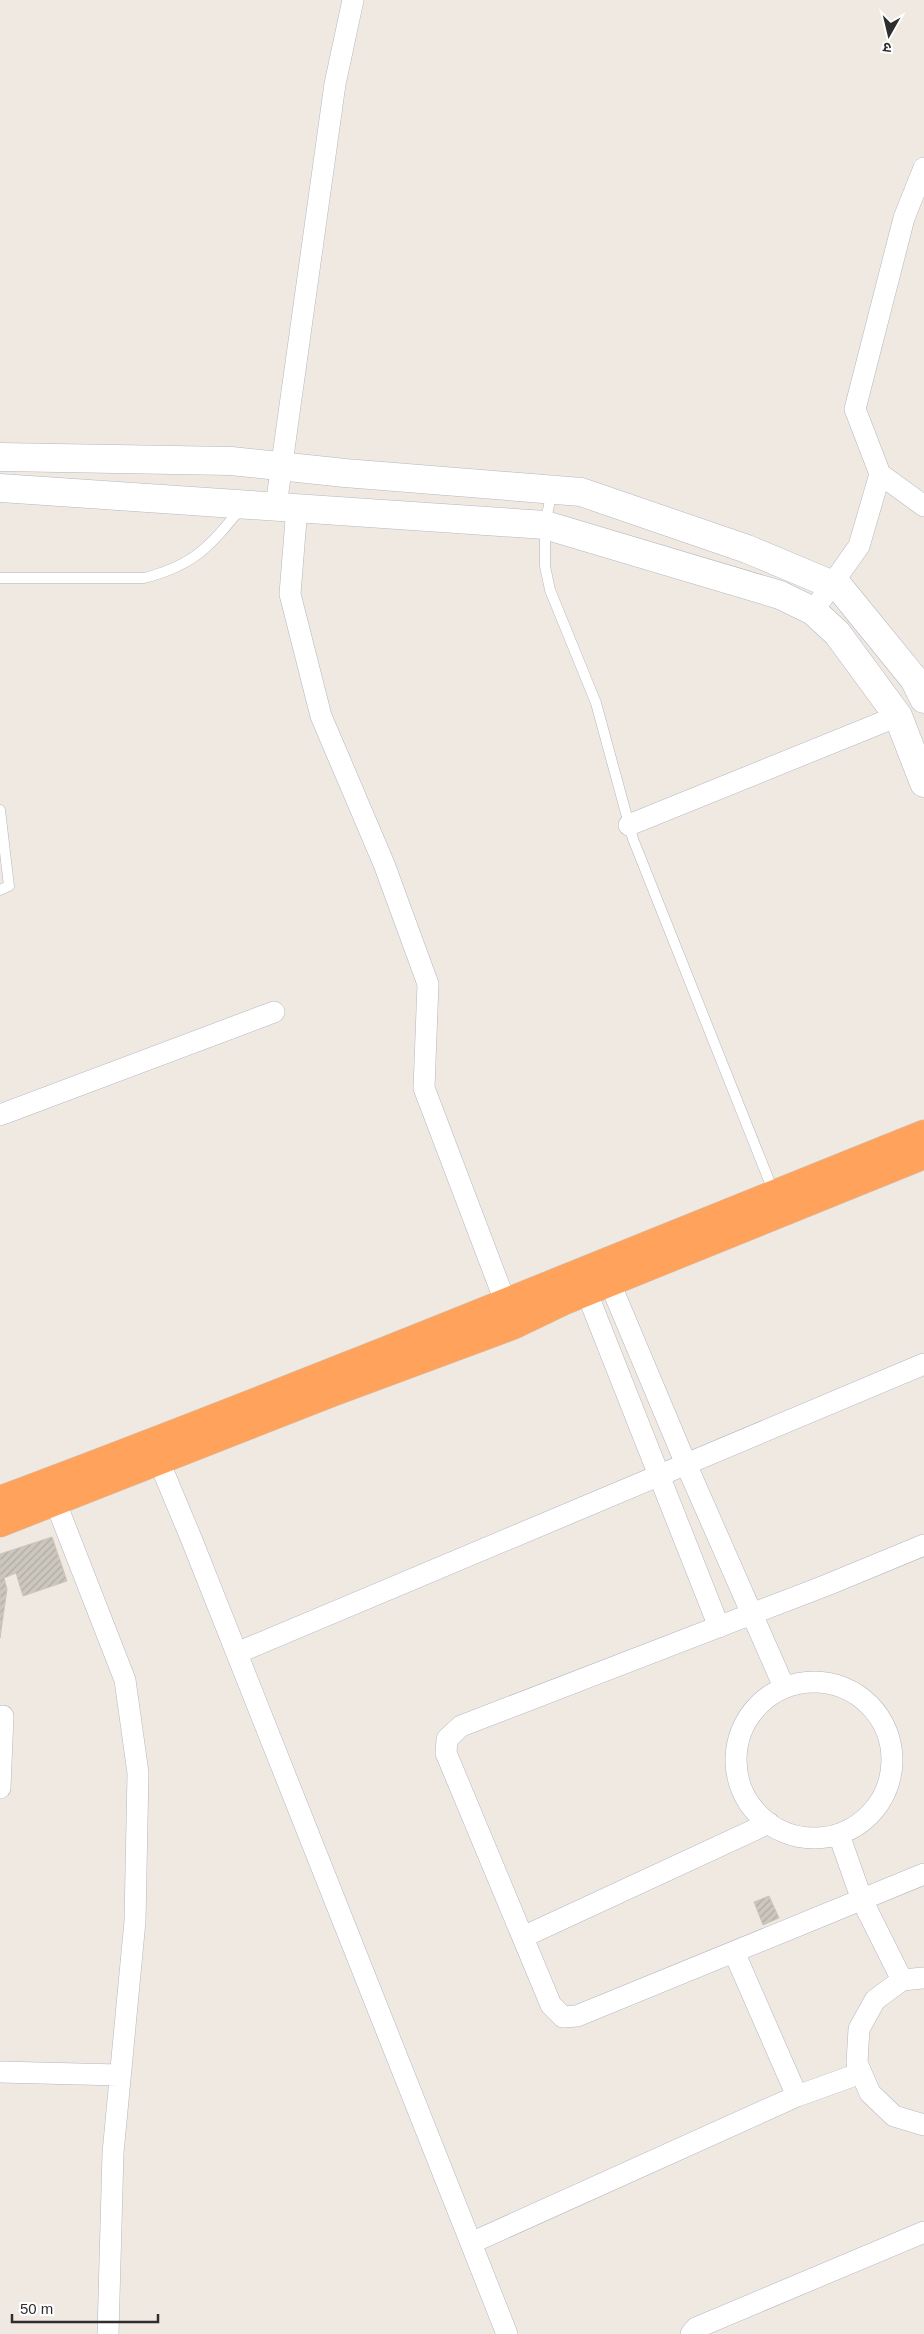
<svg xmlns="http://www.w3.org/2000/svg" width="924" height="2334" viewBox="0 0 924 2334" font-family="Arial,'Noto Sans Devanagari',sans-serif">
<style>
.building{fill:url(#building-hatch);stroke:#cbc5ba}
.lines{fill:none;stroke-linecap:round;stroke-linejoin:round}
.lane-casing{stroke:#b4b7c1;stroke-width:11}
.street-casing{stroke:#b4b7c1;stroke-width:22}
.secondary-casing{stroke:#b4b7c1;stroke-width:29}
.highway-casing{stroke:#c9c9c9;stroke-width:29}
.lane{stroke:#fff;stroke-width:10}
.street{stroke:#fff;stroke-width:21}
.secondary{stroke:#fff;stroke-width:28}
.highway{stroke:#ffa35c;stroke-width:28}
</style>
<defs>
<pattern id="building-hatch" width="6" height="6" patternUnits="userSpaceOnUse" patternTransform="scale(1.25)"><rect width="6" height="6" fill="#cbc7bf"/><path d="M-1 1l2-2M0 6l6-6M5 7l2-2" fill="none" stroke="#afaba4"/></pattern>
</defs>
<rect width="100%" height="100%" fill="#efe9e1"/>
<path class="building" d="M52,1537L67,1581L23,1596L16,1573L4,1578L7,1589L0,1638V1554Z
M769,1896L779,1918L763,1925L754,1902Z"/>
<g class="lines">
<defs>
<path id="lane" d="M552,490L545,525V566L550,590L596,703L633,839L774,1193
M0,578H144C195,565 210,546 242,507
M0,810L9,886L0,890"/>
<path id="street" d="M880,474L855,409L904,218L924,168
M276,506L335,84L353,0
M297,507L290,594L321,716L384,864L428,984L424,1088L511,1317
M813,611L859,546L880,474L924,506
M629,825L898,716
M0,1115L274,1012
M604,1269L686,1464L784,1687
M581,1278L719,1627
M153,1447L191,1538L507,2334
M50,1488L125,1680L138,1773L135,1921L113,2153L108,2334
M924,1545L827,1585L461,1726L447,1739L446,1753L551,2005L563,2017L577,2016L924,1874
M237,1653L924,1364
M736 1760a78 78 0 1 1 156 0a78 78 0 1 1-156 0Z
M0,1788L3,1716
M839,1835L862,1900L902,1980
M523,1937L769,1823
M734,1952L797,2096
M924,1978L902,1980L875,2000L859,2029L857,2063L870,2093L894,2116L924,2125
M0,2072L119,2075
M471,2243L797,2096L861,2073
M691,2334L696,2328L924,2232"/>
<path id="secondary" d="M0,457L231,461L345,473L581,492L747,549L840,588L914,679L924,699
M0,488L545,525L780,595L813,611L837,633L898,716L924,783"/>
<path id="highway" d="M0,1500C310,1384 617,1257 924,1134
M0,1523L331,1393L514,1325L566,1300L924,1155"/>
</defs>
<use href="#lane" class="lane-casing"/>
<use href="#street" class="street-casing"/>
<use href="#secondary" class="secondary-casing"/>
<use href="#highway" class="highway-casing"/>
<use href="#lane" class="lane"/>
<use href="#street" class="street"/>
<use href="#secondary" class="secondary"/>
<use href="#highway" class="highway"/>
</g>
<g transform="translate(889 35) rotate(188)" stroke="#ffffff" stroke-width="4" paint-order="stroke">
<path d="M0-4L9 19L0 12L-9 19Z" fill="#2e2e2e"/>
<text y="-8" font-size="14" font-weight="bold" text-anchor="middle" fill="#2e2e2e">उ</text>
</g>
<path d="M12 2314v8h146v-8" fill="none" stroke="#2e2e2e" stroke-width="2.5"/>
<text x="20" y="2314" font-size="15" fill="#2e2e2e" stroke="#ffffff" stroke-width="4" paint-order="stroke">50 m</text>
</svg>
